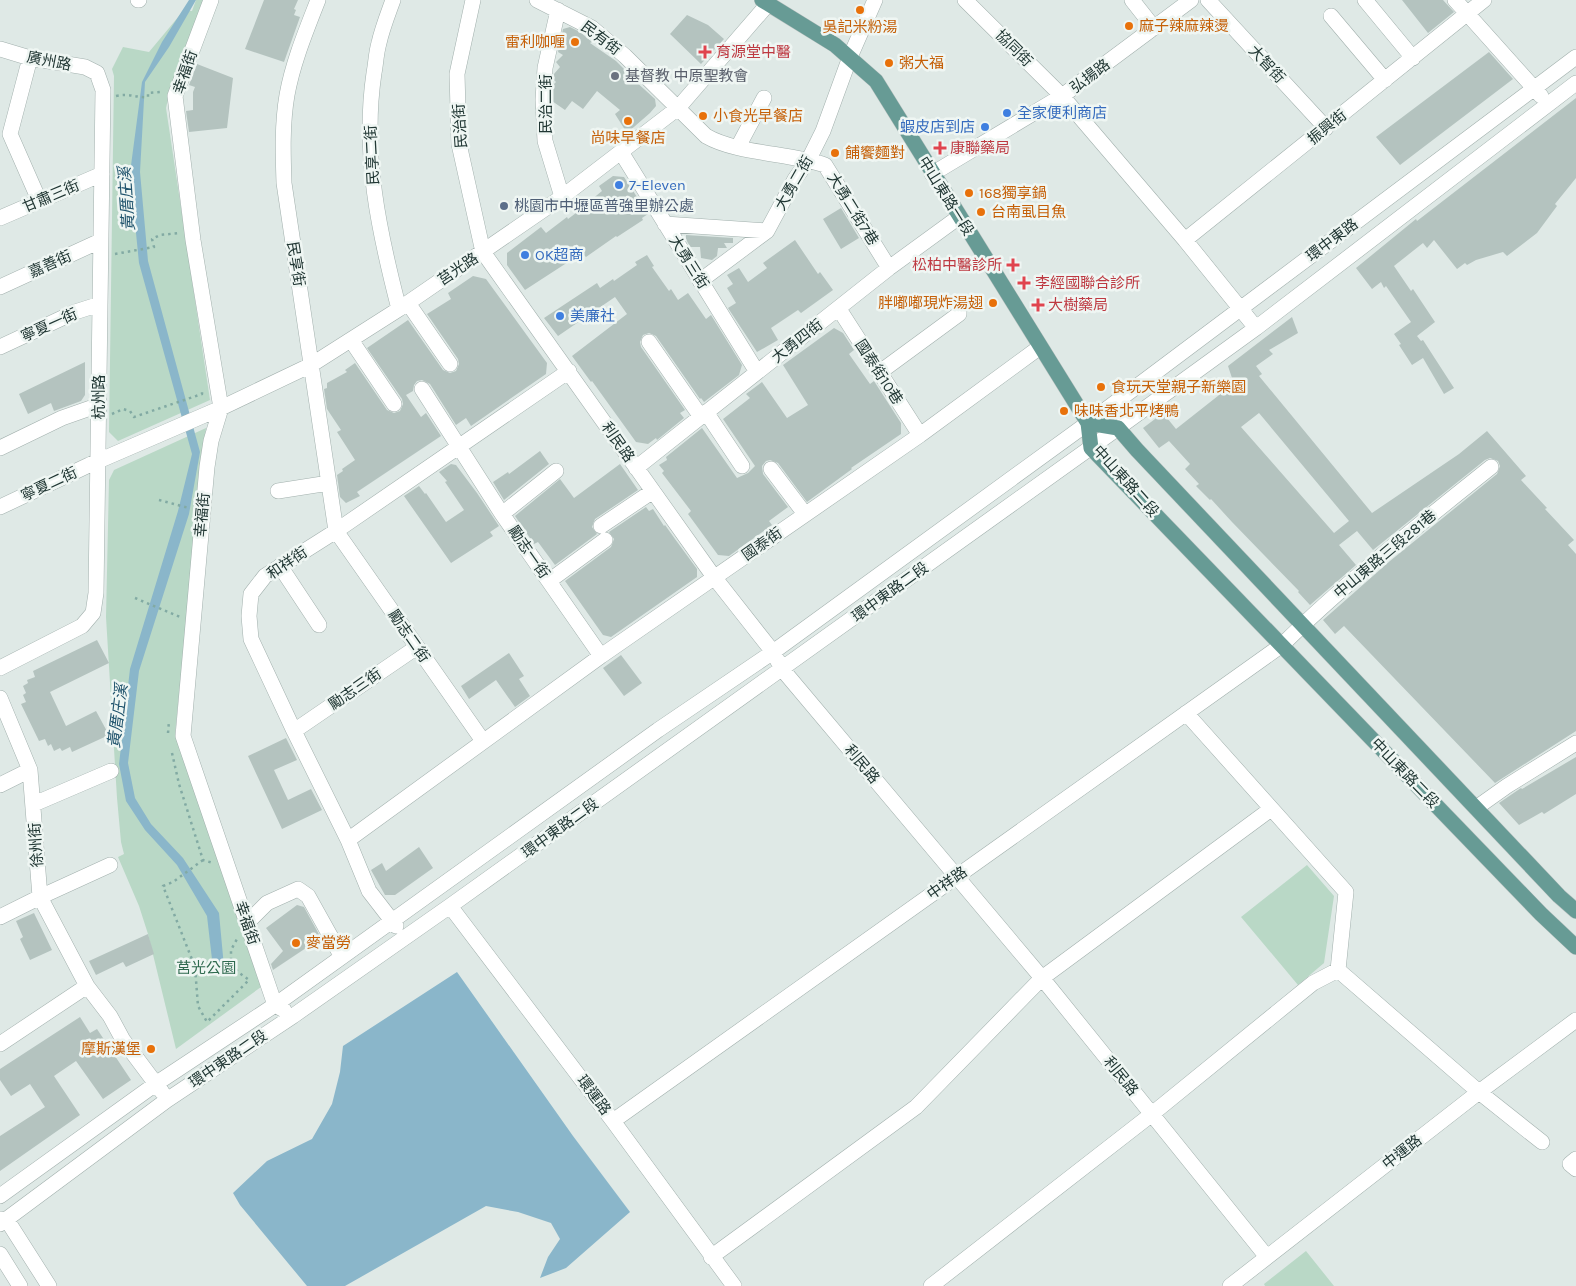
<svg xmlns="http://www.w3.org/2000/svg" width="1576" height="1286" viewBox="0 0 1576 1286" font-family="Karla,'Noto Sans TC',sans-serif">
<style>
.green{fill:#b9d8c6}
.water{fill:#8ab6ca}
.building{fill:#b4c3bf;fill-rule:evenodd}
.lines{fill:none;stroke-linecap:round;stroke-linejoin:round}
.minor-casing{stroke:#a2b0ad;stroke-width:16}
.major-casing{stroke:#bcc3c2;stroke-width:16}
.path{stroke:#82aaa3;stroke-width:2.5;stroke-dasharray:2.5 4;stroke-linecap:butt}
.minor{stroke:#fff;stroke-width:15}
.major{stroke:#679b95;stroke-width:15}
.food-dot{fill:#e8710a;stroke:#eff6f3;stroke-width:2}
.health-dot{fill:#e0444e;stroke:#eff6f3;stroke-width:2}
.worship-dot{fill:#6b7280;stroke:#eff6f3;stroke-width:2}
.shop-dot{fill:#3f7fe0;stroke:#eff6f3;stroke-width:2}
.service-dot{fill:#5c6f8a;stroke:#eff6f3;stroke-width:2}
.labels{text-anchor:middle;stroke-width:5;stroke-linejoin:round;paint-order:stroke}
.food-label{font-size:15px;fill:#c56008;stroke:#eff6f3;text-anchor:start}
.street-label{font-size:15px;fill:#213734;stroke:#eff6f3}
.health-label{font-size:15px;fill:#be3a42;stroke:#eff6f3;text-anchor:start}
.worship-label{font-size:15px;fill:#5b616d;stroke:#eff6f3;text-anchor:start}
.shop-label{font-size:15px;fill:#366cbe;stroke:#eff6f3;text-anchor:start}
.service-label{font-size:15px;fill:#4e5e75;stroke:#eff6f3;text-anchor:start}
.park-label{font-size:15px;fill:#2f6a4f;stroke:#eff6f3}
.water-label{font-size:16px;font-style:italic;fill:#21546d;stroke:#eff6f3}
</style>
<rect width="100%" height="100%" fill="#dfe9e6"/>
<path class="green" d="M196,0H208L171,86L166,108L210,400L118,441L109,432L114,76L112,69L123,47L149,52L184,10L192,11Z
M206,428L175,734L261,987L176,1049L148,934L139,906L118,857L124,854L121,842L117,798L106,617L109,480L114,470Z
M1307,865L1334,896L1324,963L1298,985L1241,917Z
M1306,1251L1334,1286H1265L1264,1284Z"/>
<path class="water" d="M189,0H196L169,47L145,82L140,172L148,261L200,452L189,514L139,671L128,763L135,798L151,824L183,858L219,913L224,967L213,968L207,916L177,865L145,830L126,801L119,764L130,669L178,511L192,454L139,263L130,173L142,82L162,42Z
M457,972L573,1136L630,1212L566,1268L540,1278L548,1257L560,1239L551,1223L518,1212L486,1206L345,1286H307L240,1205L233,1193L267,1161L312,1139L332,1104L340,1072L343,1046Z"/>
<path class="building" d="M264,0H298L294,9L296,10L294,15L300,17L284,62L245,49Z
M1402,0H1443L1454,12L1428,33Z
M687,15L708,25L724,39L701,64L670,34Z
M570,27L580,32L592,42L590,43L616,61L624,69L623,70L655,99L656,106L650,113L627,133L615,114L620,110L597,91L583,109L572,101L565,110L552,101L553,85L556,82L554,80V74L560,67L556,62L563,55L558,52L563,29Z
M1489,52L1513,79L1400,165L1376,137Z
M197,64L233,78L227,128L189,132L186,111L193,110V92L195,87L189,85Z
M1576,98V178L1555,204L1557,206L1537,233L1507,256L1503,252L1476,260L1467,265L1465,263L1457,269L1434,240L1427,248L1423,243L1394,266L1411,291L1413,289L1435,322L1417,336L1421,341L1423,340L1454,388L1444,394L1423,358L1412,365L1399,345L1401,344L1394,334L1411,322L1386,286L1384,288L1381,282L1372,289L1356,268L1416,219L1417,221Z
M613,176L624,177L648,214L642,218L643,220L617,237L616,236L586,257L582,253L525,290L507,265V253L541,227L546,233L567,217L568,219L592,201L591,200L602,191L599,186Z
M841,208L859,238L841,249L823,219Z
M686,235L733,238V243H724L727,248H718L717,256L712,260L701,258L700,247H690L686,239Z
M795,240L818,274L820,272L833,290L801,313L798,310L771,328L778,340L757,352L728,308L736,303L727,288L733,284L727,275L739,268L748,282L767,268L763,263Z
M647,255L654,266L652,267L669,291L671,289L678,300L688,293L706,319L711,315L742,365L739,375L704,402L701,398L700,399L656,336L649,333L643,335L640,342L641,347L685,410L680,413L684,418L657,440L656,438L648,444L636,442L592,381L591,382L572,356L627,314L615,297L558,336L544,318L597,283L600,288L613,279L614,281L637,265L635,262Z
M473,276L486,279L547,363L546,374L471,426L466,418L456,425L430,384L422,380L417,381L414,385L413,391L406,395L421,417L426,413L441,436L357,492L360,496L346,503L340,497L337,475L343,471L342,469L355,460L337,432L341,430L327,409L324,389L327,388V383L347,372L345,370L355,363L387,410L394,413L400,411L403,404L402,399L367,348L408,320L443,370L450,373L456,371L459,364L458,359L427,314L451,299L448,293Z
M1292,317L1298,333L1269,350L1273,354L1256,366L1262,374L1259,376L1372,513L1459,454L1487,431L1526,476L1521,480L1547,508L1545,509L1574,540L1568,545L1576,554V731L1495,783L1344,626L1335,634L1323,620L1390,561L1497,474L1500,466L1498,461L1490,458L1485,460L1373,550L1357,531L1339,545L1356,565L1310,605L1298,592L1299,591L1232,522L1211,499L1210,500L1196,486L1199,484L1185,469L1190,464L1169,441L1159,448L1143,428L1163,413L1176,429L1228,388L1227,386L1233,381L1228,366ZM1259,413L1349,521L1334,533L1241,427Z
M834,328L843,333L854,350L849,354L870,384L874,381L901,423V434L851,468L852,469L807,502L778,463L770,460L766,461L762,466L763,474L788,507L769,521L772,525L729,556L718,555L688,514L691,511L662,473L664,471L659,465L667,460L666,457L702,428L737,478L748,473L755,466L723,419L750,398L746,394L762,382L787,418L808,405L783,365Z
M85,362V395L81,401L54,411L51,403L28,414L19,394Z
M540,451L549,464L504,500L493,482L508,472L509,474Z
M451,464L456,465L477,493L499,526L490,532L493,536L451,563L404,496L419,486L425,494L426,493L446,522L464,510L445,482L447,481L439,472Z
M620,464L638,490L595,519L592,527L597,534L555,565L538,542L534,544L515,516L560,479L574,498Z
M646,507L649,511L653,509L664,526L665,525L675,539L697,569V577L611,637L603,635L565,581L611,547L614,539L609,532Z
M97,640L109,663L50,692L66,726L96,711L109,735L72,752L70,747L62,751L60,748L54,751L51,744L48,746L45,739L39,741L21,704L26,702L23,695L26,693L23,686L28,683L27,680L35,677L33,671Z
M509,653L524,676L519,679L530,696L515,707L496,680L469,699L461,686Z
M621,655L642,683L624,696L603,668Z
M286,738L297,760L274,770L288,800L311,789L322,810L282,829L248,756Z
M1576,757V794L1544,814L1542,812L1519,825L1499,803L1521,788L1522,789Z
M419,847L433,868L395,895H385L371,870L382,863L386,871Z
M297,905L304,907L321,938L273,970L271,964L283,951L266,928Z
M34,913L52,950L30,960L20,939L23,937L16,921Z
M148,934L154,954L126,967L123,962L96,975L89,961Z
M80,1017L90,1033L97,1029L131,1080L103,1099L76,1061L54,1076L80,1115L0,1171V1136L45,1107L30,1084L11,1096L0,1080V1069Z"/>
<g class="lines">
<defs>
<path id="minor" d="M138,0H139
M211,0L175,96L193,240L221,408L211,441L207,467L183,736L275,1005L284,1010
M318,0C306,31 293,62 287,95C282,124 283,154 284,183L336,531L483,741
M393,0C388,14 382,29 379,43C376,53 376,63 374,73C362,154 379,232 399,309
M473,0L457,74L459,144L483,252L714,577L773,652L782,669L1042,978L1267,1257
M537,0L592,28L625,56L706,136C737,154 790,153 825,165L889,268
M965,0L1062,96L1185,240L1256,328
M1132,0L1154,28
M1208,0L1326,128
M1365,0L1413,58
M1455,0L1541,96
M558,10L545,68L543,100L545,141L562,197
M1331,16L1385,80
M0,49L30,58L85,67L97,73L103,90L96,593L93,613L82,626L0,668
M30,58L10,134L39,200
M738,147L764,98
M621,152L757,372
M932,174L1062,96L1191,0
M0,218L102,174
M665,224L767,231
M1185,240L1484,0
M700,281L767,231L795,179L809,159L823,131L850,57L875,0
M0,287L100,241
M408,303L450,364
M839,309L920,435
M351,340L394,404
M649,342L701,417
M0,347L75,312L100,304
M880,372L959,314
M422,389L502,514L601,656
M706,412L742,466
M0,448L62,418L99,405
M636,468L889,268L959,217
M771,469L805,514
M278,491L329,483
M0,507L89,465L221,408L311,365L399,309L562,197L678,108L768,4
M502,514L556,471
M601,526L653,491
M280,566L319,625
M549,581L605,540
M0,698L30,770L40,897L87,986L110,1016L123,1040L162,1092
M1186,713L1346,892L1338,970L1479,1092L1542,1142
M294,731L417,647
M0,785L30,770
M34,804L111,771
M1476,808L1507,786L1576,743
M348,840L601,656L920,435L1040,347
M450,906L613,1121L734,1286
M0,917L40,897L110,865
M247,923L267,903L298,889L308,896L342,957
M396,926L369,891L348,840L294,731L251,639L249,616L251,594L265,576L336,531L569,371
M0,1044L87,986
M613,1121L1282,645C1347,581 1420,524 1491,467
M1576,1159L1570,1164L1576,1169
M0,1196L157,1083L275,1005L658,730L773,652L1088,423L1576,57
M0,1219L7,1220L49,1286
M0,1224L167,1100L293,1016L450,906L1118,428L1256,328L1576,83
M0,1254L20,1286
M711,1257L916,1107L1042,978L1271,809
M931,1286L1152,1114L1313,983L1338,970
M1230,1286L1479,1092L1576,1020"/>
<path id="major" d="M762,0L835,45L876,81L1088,423L1091,448L1541,914L1576,947
M1088,423L1118,428L1137,450L1559,896L1576,911"/>
</defs>
<use href="#minor" class="minor-casing"/>
<use href="#major" class="major-casing"/>
<path class="path" d="M116,96C130,93 136,98 148,97V93L161,92
M115,254L154,247L152,239L160,235L179,233
M112,414L123,409L130,411L134,417L202,394V389
M159,500L189,508
M135,598L180,617
M168,733L169,721
M172,753L179,784L203,860L213,863
M203,860L173,882L163,886L195,967L198,1006L207,1022L249,980L238,972L231,962V950L237,939"/>
<use href="#minor" class="minor"/>
<use href="#major" class="major"/>
</g>
<g class="food-dot">
<circle cx="860" cy="10" r="5"/>
<circle cx="1129" cy="26" r="5"/>
<circle cx="575" cy="42" r="5"/>
<circle cx="889" cy="63" r="5"/>
<circle cx="703" cy="116" r="5"/>
<circle cx="628" cy="121" r="5"/>
<circle cx="835" cy="153" r="5"/>
<circle cx="969" cy="193" r="5"/>
<circle cx="981" cy="212" r="5"/>
<circle cx="993" cy="303" r="5"/>
<circle cx="1101" cy="387" r="5"/>
<circle cx="1064" cy="411" r="5"/>
<circle cx="296" cy="943" r="5"/>
<circle cx="151" cy="1049" r="5"/>
</g>
<g class="health-dot">
<path d="M702.5 44.5h5v5h5v5h-5v5h-5v-5h-5v-5h5z"/>
<path d="M937.5 140.5h5v5h5v5h-5v5h-5v-5h-5v-5h5z"/>
<path d="M1010.5 257.5h5v5h5v5h-5v5h-5v-5h-5v-5h5z"/>
<path d="M1021.5 275.5h5v5h5v5h-5v5h-5v-5h-5v-5h5z"/>
<path d="M1035.5 297.5h5v5h5v5h-5v5h-5v-5h-5v-5h5z"/>
</g>
<circle class="worship-dot" cx="615" cy="76" r="5"/>
<g class="shop-dot">
<circle cx="1007" cy="113" r="5"/>
<circle cx="985" cy="127" r="5"/>
<circle cx="619" cy="185" r="5"/>
<circle cx="525" cy="255" r="5"/>
<circle cx="560" cy="316" r="5"/>
</g>
<circle class="service-dot" cx="504" cy="206" r="5"/>
<g class="labels">
<g class="food-label">
<text x="1139" y="31">麻子辣麻辣燙</text>
<text x="860" y="32" text-anchor="middle">吳記米粉湯</text>
<text x="565" y="47" text-anchor="end">雷利咖喱</text>
<text x="899" y="68">粥大福</text>
<text x="713" y="121">小食光早餐店</text>
<text x="628" y="143" text-anchor="middle">尚味早餐店</text>
<text x="845" y="158">餔饗麵對</text>
<text x="979" y="198">168獨享鍋</text>
<text x="991" y="217">台南虱目魚</text>
<text x="983" y="308" text-anchor="end">胖嘟嘟現炸湯翅</text>
<text x="1111" y="392">食玩天堂親子新樂園</text>
<text x="1074" y="416">味味香北平烤鴨</text>
<text x="306" y="948">麥當勞</text>
<text x="141" y="1054" text-anchor="end">摩斯漢堡</text>
</g>
<g class="street-label">
<text transform="translate(601 38) rotate(37)" y="5">民有街</text>
<text transform="translate(1014 48) rotate(45)" y="5">協同街</text>
<text transform="translate(49 61) rotate(11)" y="5">廣州路</text>
<text transform="translate(1267 64) rotate(47)" y="5">大智街</text>
<text transform="translate(185 72) rotate(-71)" y="5">幸福街</text>
<text transform="translate(1090 76) rotate(-37)" y="5">弘揚路</text>
<text transform="translate(546 104) rotate(-90)" y="5">民治二街</text>
<text transform="translate(460 126) rotate(-94)" y="5">民治街</text>
<text transform="translate(1327 127) rotate(-39)" y="5">振興街</text>
<text transform="translate(372 155) rotate(-93)" y="5">民享二街</text>
<text transform="translate(794 183) rotate(-60)" y="5">大勇二街</text>
<text transform="translate(51 196) rotate(-23)" y="5">甘肅三街</text>
<text transform="translate(946 196) rotate(58)" y="5">中山東路一段</text>
<text transform="translate(853 209) rotate(58)" y="5">大勇二街7巷</text>
<text transform="translate(1332 240) rotate(-37)" y="5">環中東路</text>
<text transform="translate(689 262) rotate(58)" y="5">大勇三街</text>
<text transform="translate(50 264) rotate(-24)" y="5">嘉善街</text>
<text transform="translate(296 264) rotate(81)" y="5">民享街</text>
<text transform="translate(458 269) rotate(-34)" y="5">莒光路</text>
<text transform="translate(49 325) rotate(-24)" y="5">寧夏一街</text>
<text transform="translate(797 341) rotate(-38)" y="5">大勇四街</text>
<text transform="translate(879 372) rotate(57)" y="5">國泰街10巷</text>
<text transform="translate(99 397) rotate(-90)" y="5">杭州路</text>
<text transform="translate(618 442) rotate(55)" y="5">利民路</text>
<text transform="translate(1126 481) rotate(48)" y="5">中山東路二段</text>
<text transform="translate(49 484) rotate(-25)" y="5">寧夏二街</text>
<text transform="translate(202 515) rotate(-85)" y="5">幸福街</text>
<text transform="translate(762 544) rotate(-35)" y="5">國泰街</text>
<text transform="translate(529 552) rotate(55)" y="5">勵志一街</text>
<text transform="translate(1385 554) rotate(-40)" y="5">中山東路三段281巷</text>
<text transform="translate(287 563) rotate(-34)" y="5">和祥街</text>
<text transform="translate(890 592) rotate(-36)" y="5">環中東路二段</text>
<text transform="translate(409 636) rotate(55)" y="5">勵志二街</text>
<text transform="translate(355 689) rotate(-35)" y="5">勵志三街</text>
<text transform="translate(862 764) rotate(50)" y="5">利民路</text>
<text transform="translate(1405 773) rotate(46)" y="5">中山東路二段</text>
<text transform="translate(560 828) rotate(-36)" y="5">環中東路二段</text>
<text transform="translate(36 845) rotate(-94)" y="5">徐州街</text>
<text transform="translate(947 883) rotate(-35)" y="5">中祥路</text>
<text transform="translate(247 923) rotate(71)" y="5">幸福街</text>
<text transform="translate(228 1059) rotate(-34)" y="5">環中東路二段</text>
<text transform="translate(1121 1076) rotate(51)" y="5">利民路</text>
<text transform="translate(594 1095) rotate(53)" y="5">環運路</text>
<text transform="translate(1402 1152) rotate(-38)" y="5">中運路</text>
</g>
<g class="health-label">
<text x="716" y="57">育源堂中醫</text>
<text x="950" y="153">康聯藥局</text>
<text x="1002" y="270" text-anchor="end">松柏中醫診所</text>
<text x="1035" y="288">李經國聯合診所</text>
<text x="1048" y="310">大樹藥局</text>
</g>
<g class="worship-label">
<text x="625" y="81">基督教 中原聖教會</text>
</g>
<g class="shop-label">
<text x="1017" y="118">全家便利商店</text>
<text x="975" y="132" text-anchor="end">蝦皮店到店</text>
<text x="629" y="190">7-Eleven</text>
<text x="535" y="260">OK超商</text>
<text x="570" y="321">美廉社</text>
</g>
<g class="service-label">
<text x="514" y="211">桃園市中壢區普強里辦公處</text>
</g>
<g class="park-label">
<text x="206" y="973">莒光公園</text>
</g>
<g class="water-label">
<text transform="translate(126 199) rotate(-94)" y="6">黃厝庄溪</text>
<text transform="translate(117 716) rotate(-83)" y="6">黃厝庄溪</text>
</g>
</g>
</svg>
